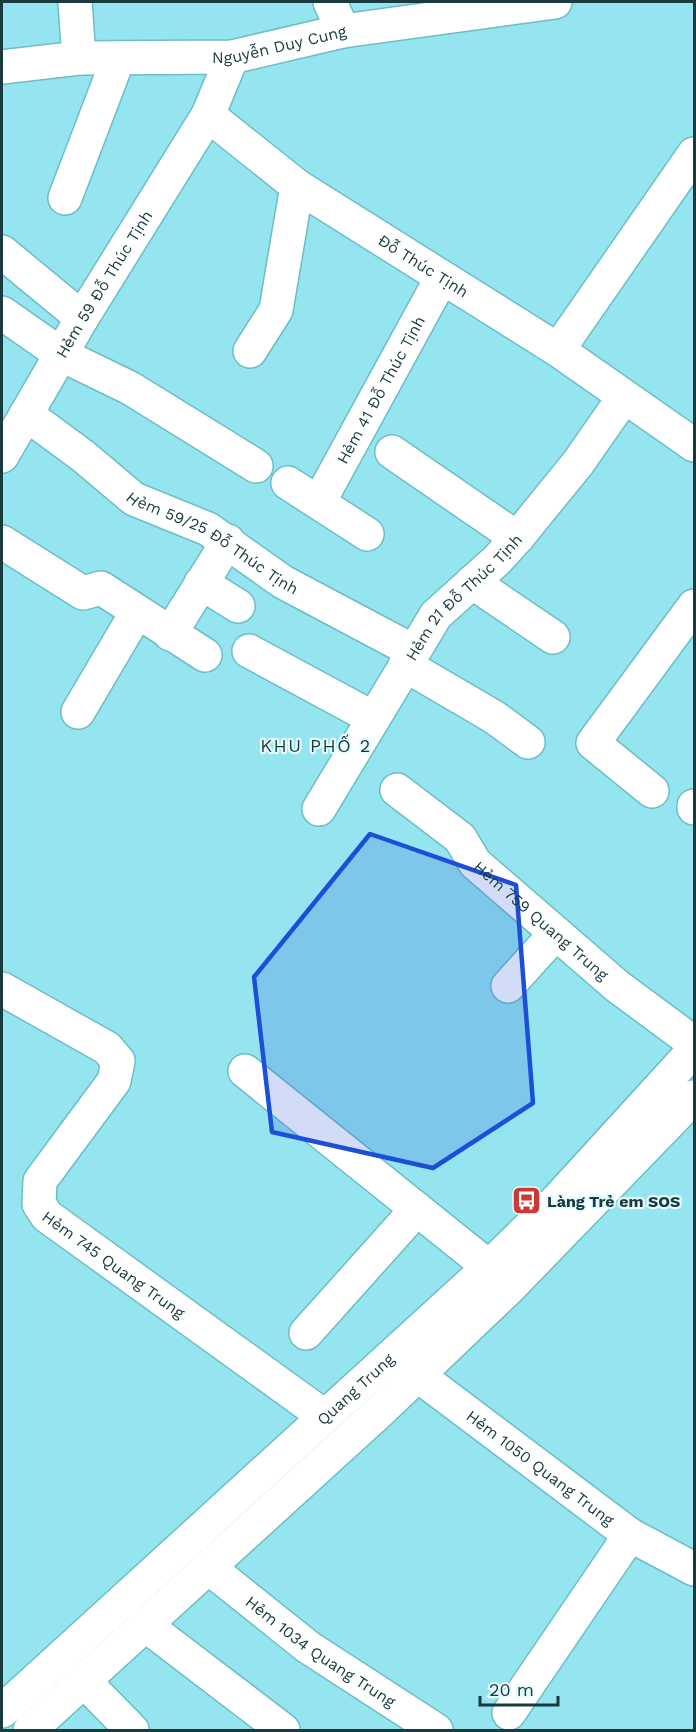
<svg xmlns="http://www.w3.org/2000/svg" width="696" height="1732" viewBox="0 0 696 1732" font-family="'Work Sans',sans-serif">
<style>
.lines{fill:none;stroke-linecap:round;stroke-linejoin:round}
.minor-casing{stroke:#6dbdc7;stroke-width:36}
.major-casing{stroke:#6dbdc7;stroke-width:36}
.minor{stroke:#fff;stroke-width:33}
.major{stroke:#fff;stroke-width:33}
.marked{fill:#1d4ed8;fill-opacity:0.2;stroke:#1d4ed8;stroke-width:4.5;stroke-linejoin:round}
.labels{text-anchor:middle;stroke-width:4.5;stroke-linejoin:round;paint-order:stroke}
.street-label{font-size:16px;fill:#193b3f;stroke:#e5fcff}
.poi-label{font-size:16px;font-weight:bold;fill:#193b3f;stroke:#e5fcff;text-anchor:start}
.neighbourhood-label{font-size:18px;letter-spacing:1.5px;fill:#193b3f;stroke:#e5fcff}
</style>
<rect width="100%" height="100%" fill="#95e5f0"/>
<g class="lines">
<defs>
<g id="minor">
<path d="M75,2L79,58"/>
<path d="M330,2L343,31"/>
<path id="s1" d="M232,57L208,115L297,186L558,350L694,445"/>
<path id="s2" d="M2,67L79,58L232,57L343,31L555,2"/>
<path d="M65,198L118,59"/>
<path d="M2,252L82,318"/>
<path d="M2,313L62,355L130,388L256,466"/>
<path d="M558,350L694,154"/>
<path d="M250,351L276,310L297,186"/>
<path id="s3" d="M26,414L83,456L134,499L208,529L283,582L413,651"/>
<path d="M392,452L517,538"/>
<path id="s4" d="M2,456L82,318L208,115"/>
<path d="M288,483L367,534"/>
<path id="s5" d="M319,502L441,279"/>
<path d="M2,542L83,593L101,588L205,655"/>
<path d="M472,582L553,637"/>
<path d="M201,583L238,606"/>
<path d="M170,634L228,541"/>
<path d="M249,651L373,718"/>
<path d="M405,665L494,717L528,742"/>
<path d="M78,712L137,612"/>
<path id="s6" d="M397,790L460,838L475,863L617,986L694,1043"/>
<path d="M652,791L593,743L694,606"/>
<path d="M694,806V808"/>
<path id="s7" d="M319,809L436,615L497,560L517,538L578,463L624,397"/>
<path d="M508,986L556,933"/>
<path id="s8" d="M2,989L107,1048L118,1061L114,1081L40,1181L39,1204L47,1216L324,1416"/>
<path d="M245,1071L489,1267L509,1286"/>
<path d="M306,1333L417,1209"/>
<path id="s9" d="M395,1358L630,1535L694,1569"/>
<path id="s10" d="M208,1567L308,1647L436,1730"/>
<path d="M144,1624L283,1730"/>
<path d="M83,1680L132,1730"/>
<path d="M509,1713L630,1535"/>
</g>
<g id="major">
<path id="s11" d="M2,1711L489,1267L558,1199L694,1050"/>
<path d="M30,1730L380,1411L510,1287L694,1097"/>
</g>
</defs>
<use href="#minor" class="minor-casing"/>
<use href="#major" class="major-casing"/>
<use href="#minor" class="minor"/>
<use href="#major" class="major"/>
</g>
<path class="marked" d="M370,834L516,885L533,1103L433,1168L272,1132L254,977Z"/>
<defs>
<symbol id="bus-square" viewBox="-11 -11 22 22"><rect x="-9" y="-9" width="18" height="18" rx="4" fill="#ca3b38" stroke="#e5fcff"/><path d="M-5-6H5V4H4V6H2V4H-2V6H-4V4H-5ZM-3.5-4V0h7V-4ZM-3.5 1.2v1.5H-2V1.2ZM2 1.2v1.5H3.5V1.2Z" fill="#fff"/></symbol>
</defs>
<g fill-rule="evenodd">
<use href="#bus-square" x="510" y="1184" width="33" height="33"/>
</g>
<g class="labels">
<g class="street-label">
<text dy="6" stroke="none"><textPath href="#s2" startOffset="279">Nguyễn Duy Cung</textPath></text>
<text dy="6" stroke="none"><textPath href="#s1" startOffset="326">Đỗ Thúc Tịnh</textPath></text>
<text dy="6" stroke="none"><textPath href="#s4" startOffset="200">Hẻm 59 Đỗ Thúc Tịnh</textPath></text>
<text dy="6" stroke="none"><textPath href="#s5" startOffset="128">Hẻm 41 Đỗ Thúc Tịnh</textPath></text>
<text dy="6" stroke="none"><textPath href="#s3" startOffset="228">Hẻm 59/25 Đỗ Thúc Tịnh</textPath></text>
<text dy="6" stroke="none"><textPath href="#s7" startOffset="258">Hẻm 21 Đỗ Thúc Tịnh</textPath></text>
<text dy="6" stroke="none"><textPath href="#s6" startOffset="196">Hẻm 759 Quang Trung</textPath></text>
<text dy="6" stroke="none"><textPath href="#s8" startOffset="402">Hẻm 745 Quang Trung</textPath></text>
<text dy="6" stroke="none"><textPath href="#s11" startOffset="478">Quang Trung</textPath></text>
<text dy="6" stroke="none"><textPath href="#s9" startOffset="182">Hẻm 1050 Quang Trung</textPath></text>
<text dy="6" stroke="none"><textPath href="#s10" startOffset="141">Hẻm 1034 Quang Trung</textPath></text>
</g>
<g class="poi-label">
<text x="547" y="1207">Làng Trẻ em SOS</text>
</g>
<g class="neighbourhood-label">
<text x="316" y="752">KHU PHỐ 2</text>
</g>
</g>
<rect width="696" height="1732" fill="none" stroke="#193b3f" stroke-width="6"/>
<path d="M480 1696v9h78v-9" fill="none" stroke="#193b3f" stroke-width="3"/>
<text x="489" y="1696" font-size="18" fill="#193b3f" stroke="#e5fcff" stroke-width="4.5" paint-order="stroke">20 m</text>
</svg>
